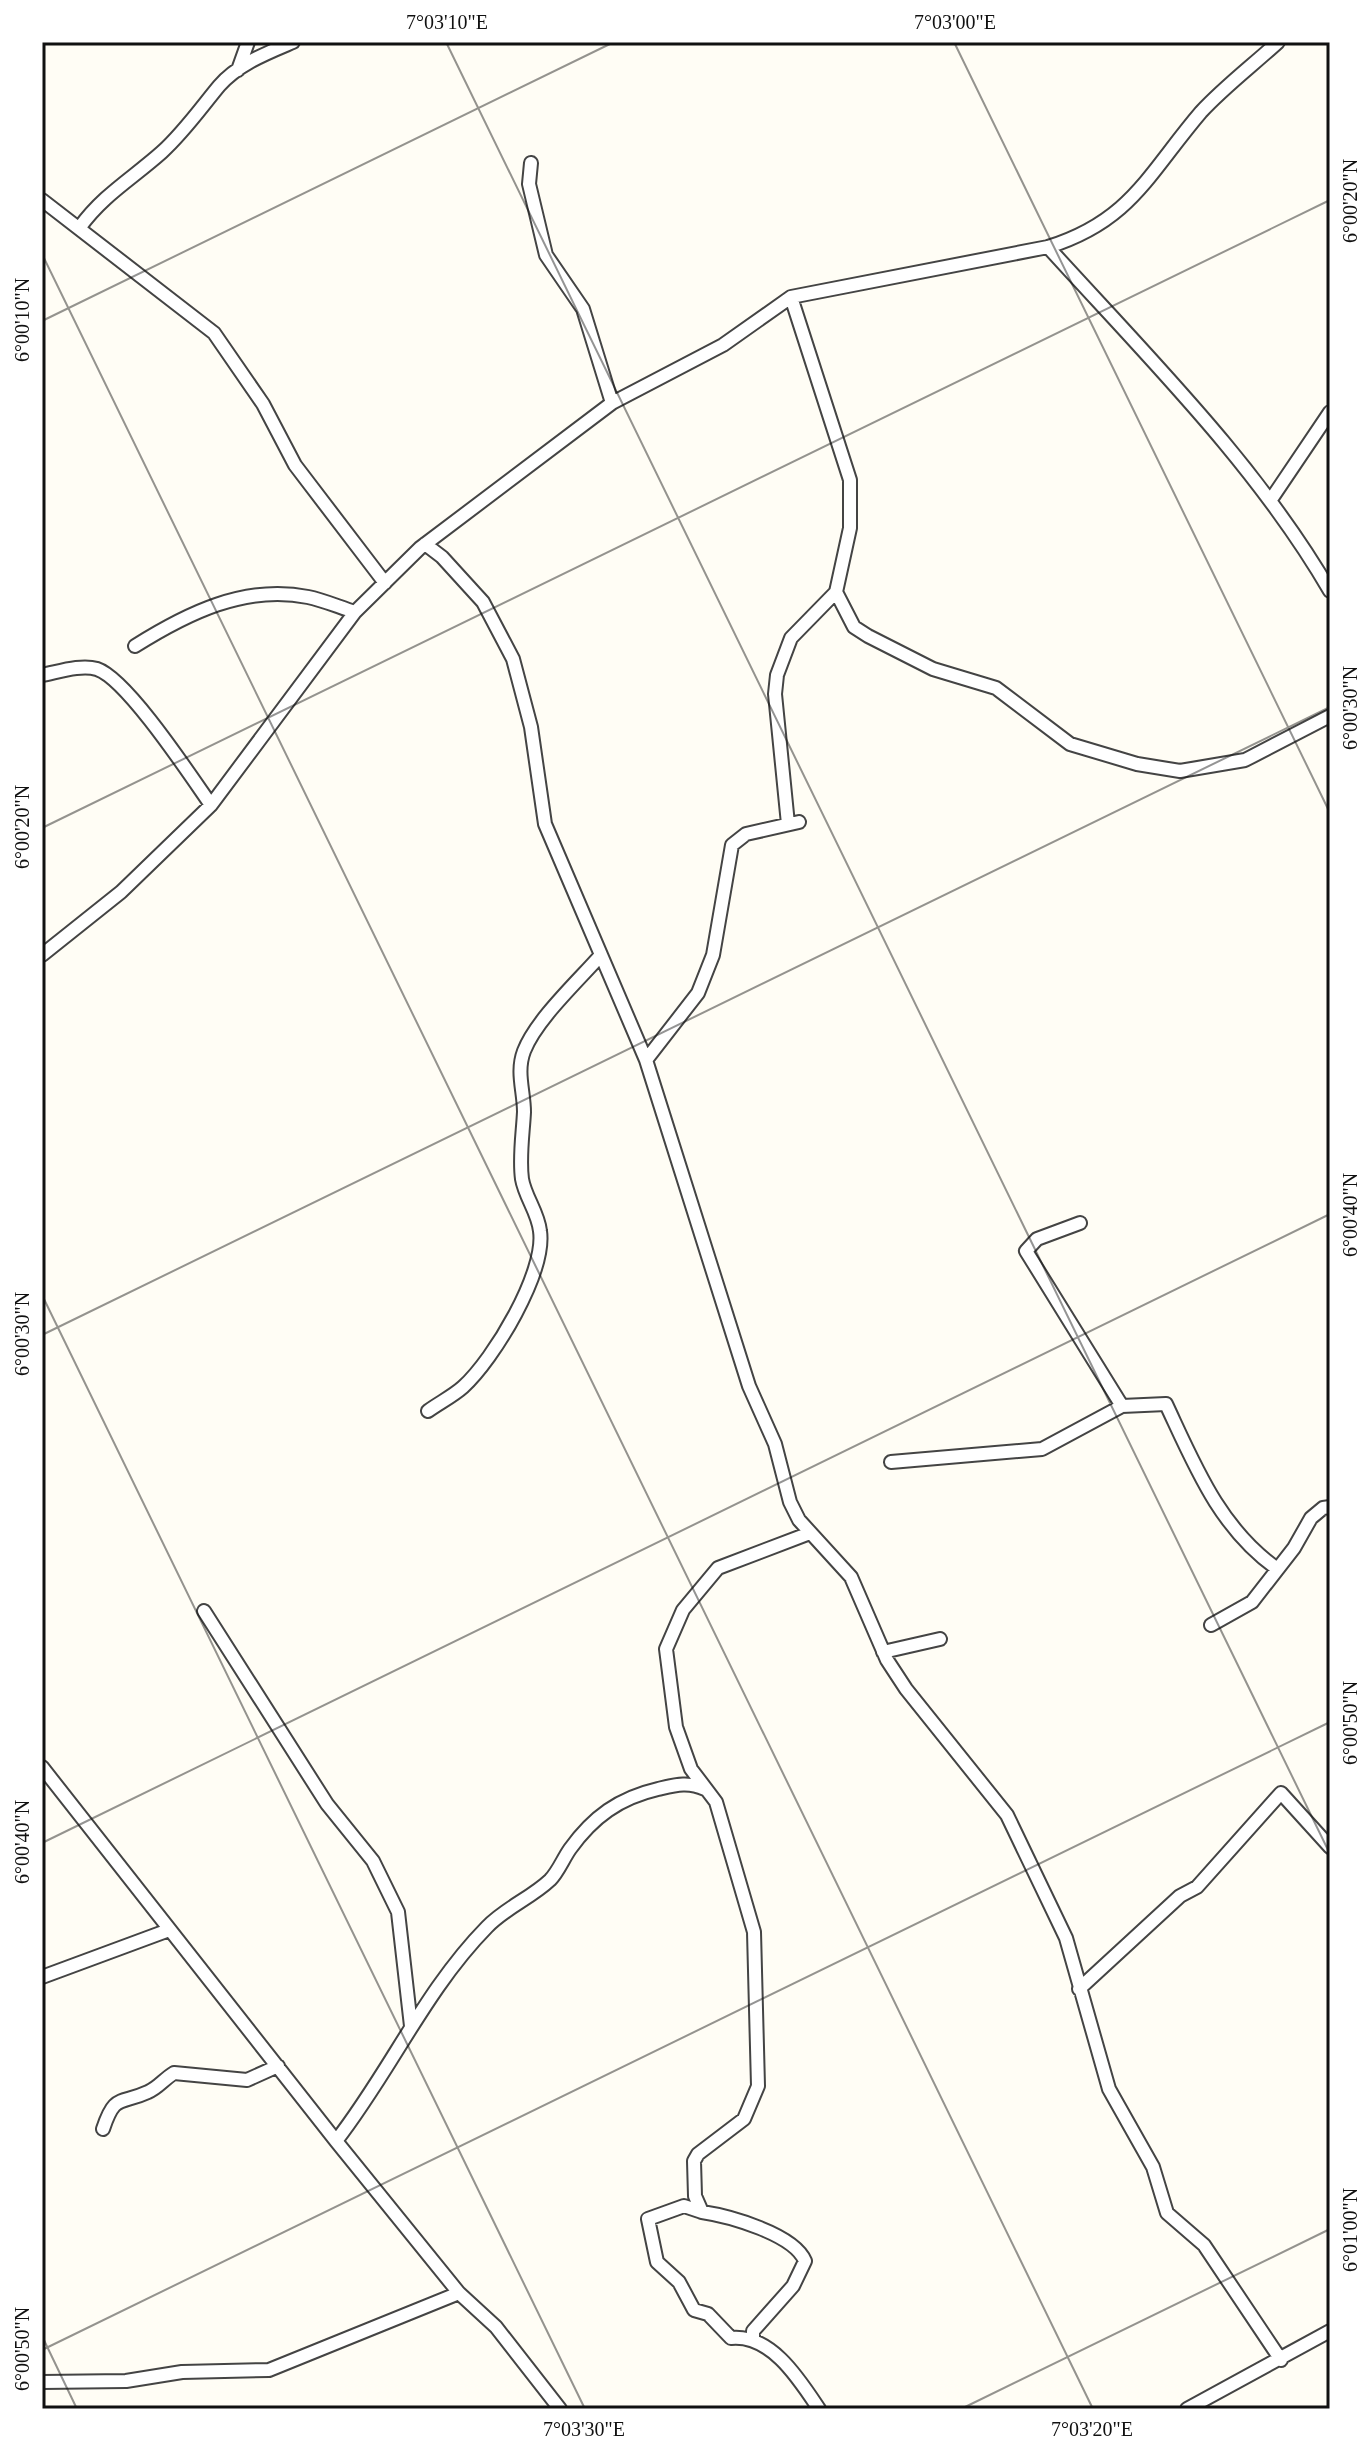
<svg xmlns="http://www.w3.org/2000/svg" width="1372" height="2451" viewBox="0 0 1372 2451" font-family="'Times New Roman',serif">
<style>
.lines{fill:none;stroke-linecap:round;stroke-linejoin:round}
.minor-casing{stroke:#444;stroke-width:16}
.minor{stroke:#fff;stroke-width:12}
.ticks{fill:none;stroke:#111;stroke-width:2;stroke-opacity:0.45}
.neatline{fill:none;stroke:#111;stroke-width:3}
.ticks-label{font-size:20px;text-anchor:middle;fill:#111}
</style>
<rect width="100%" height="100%" fill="#fffdf5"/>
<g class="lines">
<defs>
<path id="minor" d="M238,70L248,42
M531,163L529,184L546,255L583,309L612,403
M42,200L214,333L263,404L295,465L385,583
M80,227C103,195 133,178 162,152C184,132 200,109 219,86C238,64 267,53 293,42
M1048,247C1146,355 1257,465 1330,591
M1270,501L1330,412
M425,544L442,557L483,602L513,659L531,727L545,824L646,1060L749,1386L775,1444L790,1502L799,1520L851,1577L887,1660L906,1689L1007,1815L1066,1938L1109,2089L1153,2167L1167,2213L1204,2245L1281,2360
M836,592L854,627L868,636L933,669L996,688L1070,744L1137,764L1180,771L1245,760L1330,716
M135,646C186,614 245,584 308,597C323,600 339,607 355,612
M42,675C58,672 81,664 97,669C127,679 190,775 211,805
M788,824L775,694L777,675L791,638L836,592L850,528V480L791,297
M42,955L121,892L211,805L355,612L420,548L612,403L723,345L791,297L1048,247C1131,221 1148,174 1201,112C1224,87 1253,65 1278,42
M646,1060L698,993L713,955L732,845L746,834L799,822
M1080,1223L1037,1239L1026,1251L1122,1406
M428,1411C439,1403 453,1396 463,1387C494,1359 546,1272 540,1231C538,1212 525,1197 522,1179C519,1157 523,1133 524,1112C524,1091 516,1072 524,1051C536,1020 577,982 600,956
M891,1462L1042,1449L1122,1406L1166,1404C1195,1466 1219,1527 1276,1568
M204,1611L327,1804L373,1861L398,1912L411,2026
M1211,1625L1252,1602L1294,1548L1311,1518L1323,1508L1330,1507
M883,1652L940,1639
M42,1767L336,2141L459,2293L496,2327L560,2409
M42,1977L169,1930
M1079,1989L1180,1896L1197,1887L1281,1793L1330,1847
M103,2129C115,2093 120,2105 148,2092C158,2088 164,2079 174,2073L247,2080L278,2066
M336,2141C390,2072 425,1990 487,1927C505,1908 531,1898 550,1880C558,1872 563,1859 570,1849C593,1817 619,1798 658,1789C675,1785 688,1781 705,1789
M702,2212L684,2206L648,2219L657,2262L679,2282L694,2310L708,2314L731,2338C771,2334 799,2379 819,2409
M753,2339V2331L793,2286L805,2261C794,2234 729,2216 702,2212L695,2196L694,2161L698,2154L744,2119L758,2086L754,1932L716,1802L691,1769L676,1727L666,1649L683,1610L718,1568L810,1533
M42,2382L126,2381L182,2372L269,2370L459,2293
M1187,2409L1330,2331"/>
</defs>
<use href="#minor" class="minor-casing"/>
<use href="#minor" class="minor"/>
</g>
<path class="ticks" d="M446,42L1330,1854M954,42L1330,813M42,254L1093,2409M42,321L614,42M42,828L1330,200M42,1295L585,2409M42,1335L1330,707M42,1843L1330,1214M42,2336L77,2409M42,2350L1330,1722M961,2409L1330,2229"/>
<rect width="1372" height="2451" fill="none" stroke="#ffffff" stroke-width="88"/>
<rect x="44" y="44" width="1284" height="2363" class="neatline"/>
<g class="ticks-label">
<text x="447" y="29">7°03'10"E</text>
<text x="955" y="29">7°03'00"E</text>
<text transform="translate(1350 201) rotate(-90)" y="7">6°00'20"N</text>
<text transform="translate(22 320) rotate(-90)" y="7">6°00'10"N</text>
<text transform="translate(1350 708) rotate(-90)" y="7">6°00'30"N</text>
<text transform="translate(22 827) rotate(-90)" y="7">6°00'20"N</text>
<text transform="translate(1350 1215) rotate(-90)" y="7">6°00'40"N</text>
<text transform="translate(22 1334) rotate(-90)" y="7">6°00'30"N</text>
<text transform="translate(1350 1723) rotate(-90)" y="7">6°00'50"N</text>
<text transform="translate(22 1842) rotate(-90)" y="7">6°00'40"N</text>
<text transform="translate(1350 2230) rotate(-90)" y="7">6°01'00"N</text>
<text transform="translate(22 2349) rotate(-90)" y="7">6°00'50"N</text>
<text x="584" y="2436">7°03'30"E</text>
<text x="1092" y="2436">7°03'20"E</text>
</g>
</svg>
